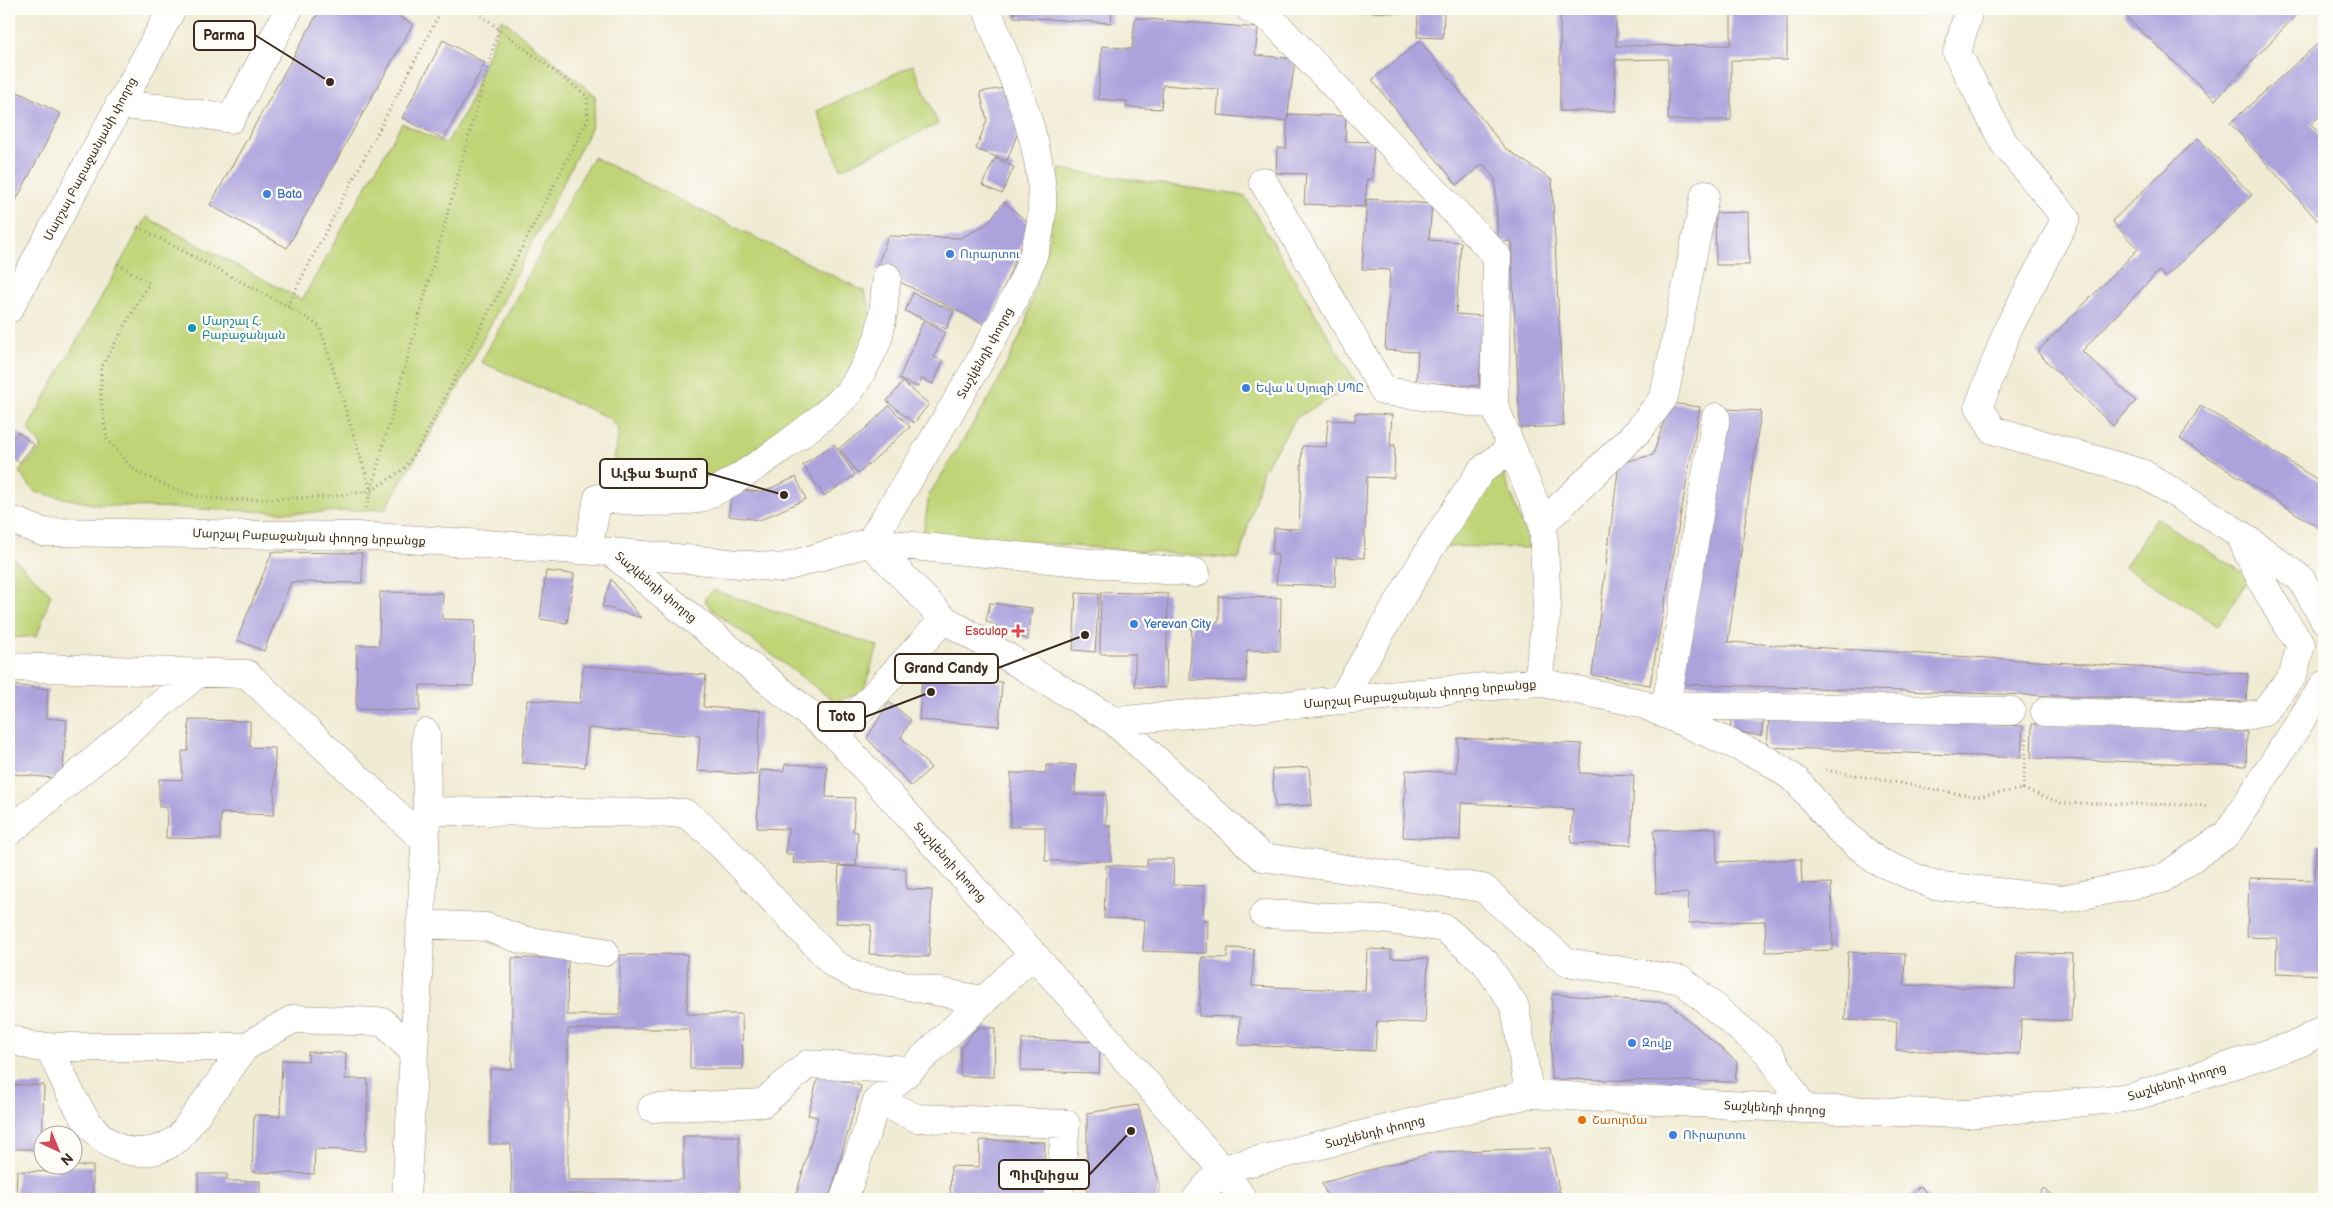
<svg xmlns="http://www.w3.org/2000/svg" width="2333" height="1208" viewBox="0 0 2333 1208" font-family="'Balsamiq Sans','Noto Sans Armenian',sans-serif">
<style>
.green{fill:#c0d477;stroke:#7e7f4a}
.building{fill:#aca3dd}
.lines{fill:none;stroke-linecap:round;stroke-linejoin:round}
.minor-casing{stroke:#968a78;stroke-width:29}
.major-casing{stroke:#968a78;stroke-width:29}
.path{stroke:#968a78;stroke-width:3;stroke-dasharray:1 4;stroke-linecap:butt}
.minor{stroke:#fff;stroke-width:28}
.major{stroke:#fff;stroke-width:28}
.shop-dot{fill:#3f7fe0;stroke:#fdfcf7;stroke-width:2}
.culture-dot{fill:#0f9aa8;stroke:#fdfcf7;stroke-width:2}
.health-dot{fill:#e0444e;stroke:#fdfcf7;stroke-width:2}
.food-dot{fill:#e8710a;stroke:#fdfcf7;stroke-width:2}
.labels{text-anchor:middle;stroke-width:5;stroke-linejoin:round;paint-order:stroke}
.street-label{font-size:12px;fill:#3b2a1e;stroke:#fdfcf7}
.shop-label{font-size:12px;fill:#366cbe;stroke:#fdfcf7;text-anchor:start}
.culture-label{font-size:12px;fill:#0d838f;stroke:#fdfcf7;text-anchor:start}
.health-label{font-size:12px;fill:#be3a42;stroke:#fdfcf7;text-anchor:end}
.food-label{font-size:12px;fill:#c56008;stroke:#fdfcf7;text-anchor:start}
.leader{fill:none;stroke:#3b2a1e;stroke-width:2}
.callout-dot{fill:#3b2a1e;stroke:#fdfcf7;stroke-width:2}
.callout{fill:#fdfcf7;stroke:#3b2a1e;stroke-width:2}
.callout-label{font-size:14px;text-anchor:middle;font-weight:bold;fill:#3b2a1e}
</style>
<rect width="100%" height="100%" fill="#fdfcf7"/>
<filter id="ink" filterUnits="userSpaceOnUse"><feTurbulence type="fractalNoise" baseFrequency=".02" numOctaves="2"/><feDisplacementMap in="SourceGraphic" scale="10" xChannelSelector="R" yChannelSelector="G"/><feConvolveMatrix kernelMatrix="1 2 1 2 8 2 1 2 1" color-interpolation-filters="sRGB"/></filter>
<filter id="wash" filterUnits="userSpaceOnUse"><feTurbulence type="fractalNoise" baseFrequency=".0096" numOctaves="4" result="noise"/><feDisplacementMap in="SourceGraphic" scale="20" xChannelSelector="R" yChannelSelector="G"/><feGaussianBlur stdDeviation="1.12" result="paint"/><feColorMatrix in="noise" values="0 0 0 0 0 0 0 0 0 0 0 0 0 0 0 0 0 1.4 0 .05"/><feComposite in="paint" operator="in"/></filter>
<g filter="url(#wash)">
<rect width="100%" height="100%" fill="#f0ebd3"/>
<path class="green" d="M502,19L595,95V108L591,128L459,386L385,509L302,513L98,505L35,492L19,472L42,447L28,428L146,217L302,300L402,123L446,144L465,112Z
M913,65L938,124L841,169L817,111Z
M593,157L864,291C870,307 874,323 867,339C861,353 851,369 841,382C821,409 729,476 695,484C685,487 672,484 661,484C636,484 628,483 614,461L619,429L607,417L481,362Z
M1059,169L1245,196L1357,384L1297,417L1263,470L1239,559L923,534L929,495L993,392L1024,328L1049,238Z
M1501,468L1531,548L1439,546Z
M2156,518L2250,577L2218,626L2125,567Z
M9,554L51,594L37,636L9,638Z
M713,590L878,646L863,692L835,702L711,609L704,599Z"/>
<g id="blocks">
<path class="building" d="M320,9H385L413,24L287,248L210,205Z
M1014,9H1112L1111,23L1014,17Z
M1292,9H1444L1443,38L1417,37L1418,14Z
M1560,9H1616V46L1731,45V9H1787V60H1731V120H1668V59L1615,60L1616,111H1560Z
M2128,9H2302L2215,100L2123,14Z
M1135,18L1258,28L1255,55L1295,59L1287,121L1217,115L1219,89L1163,85L1161,109L1126,107L1127,101L1098,99L1102,46L1132,49Z
M2324,38V112L2311,124L2324,139V214L2318,221L2230,123Z
M443,40L485,63L444,139L402,118Z
M1420,41L1505,148L1552,180L1564,426L1520,428L1511,241L1498,242L1495,179L1483,164L1457,185L1372,80Z
M1010,87L1018,132L1007,161L976,149L987,120L980,92Z
M16,91L61,114L9,214V105Z
M1288,114L1346,116L1345,141L1374,142L1372,179H1367L1365,207L1304,204L1306,174L1276,173L1277,148H1286Z
M2198,138L2252,195L2165,277L2159,271L2082,351L2136,401L2113,426L2037,352L2138,249L2112,221Z
M995,158L1014,167L1002,194L982,185Z
M1367,199L1432,204L1429,240L1461,242L1456,314L1483,316L1479,386L1416,382L1418,352L1385,350L1390,270L1362,269Z
M1004,202L1030,224L988,326L876,270L888,236L961,238L987,224Z
M1748,212L1749,265H1716L1715,213Z
M913,293L954,311L946,329L905,311Z
M923,321L945,332L934,357L943,361L933,384L922,379L918,387L899,379Z
M903,382L929,404L914,423L887,401Z
M1670,403L1700,407L1650,685L1592,675L1619,463L1653,455Z
M2201,405L2324,484V521L2319,528L2180,439Z
M889,406L910,427L858,474L839,448L864,430Z
M1727,409L1761,411L1728,642L2248,674L2246,702L1684,684Z
M1355,413L1392,415L1390,445H1395L1394,478L1367,477L1364,558L1336,557L1335,586L1276,584L1278,555L1272,554L1274,528L1299,529L1302,446L1326,447L1328,420L1355,421Z
M18,432L34,445L19,463L9,454V443Z
M834,444L855,475L824,496L803,465Z
M796,477L806,499L760,520L729,516L731,489L762,492Z
M272,552L362,553V583L291,582L264,651L237,640Z
M546,571L574,574L567,623L540,619Z
M611,579L641,618L602,606Z
M380,592L443,593L442,619L475,620L473,686L420,685V711L356,709L357,645H379Z
M1101,592L1168,594L1166,688L1135,687V654H1100Z
M1076,593L1099,594L1095,652L1073,650Z
M1219,596L1281,598L1280,651L1247,650L1246,681L1190,680L1192,621L1219,622Z
M990,603L1032,608L1028,640L986,621Z
M583,666L706,675L703,707L761,711L756,775L697,771L700,736L588,728L585,767L522,763L527,700L580,703Z
M922,676L1002,682L999,726L919,720Z
M9,685L48,689L46,718L67,720L62,779L14,774L11,805H9Z
M889,702L911,720L901,737L931,768L911,786L867,738Z
M1732,714L1764,719L1761,736L1730,730Z
M1769,715L2023,726L2021,758L1767,747Z
M189,720L250,721V747L275,748L274,815L221,813L220,839L166,838L167,807H159V779L182,780V751H188Z
M2032,724L2247,732L2246,766L2031,758Z
M1458,738L1582,744L1580,773L1634,775L1631,845L1571,843L1573,809L1461,803L1460,840L1403,837L1406,770L1456,773Z
M785,764L827,766L826,797L855,798L853,831L858,832L856,866L793,863L794,854H786L788,829L757,828L760,770L784,771Z
M1046,765H1076L1075,795H1106V827L1111,826V861H1045V827H1010L1011,773H1046Z
M1309,767L1312,805L1275,807L1272,769Z
M1716,828L1717,862L1801,859L1802,884L1831,883L1833,950L1766,952L1765,921L1689,923L1688,893L1656,894L1654,830Z
M2316,845H2324V975L2276,973L2277,938L2247,937L2249,878L2315,880Z
M1147,859H1174L1173,885L1204,886L1203,920H1208L1207,953L1143,951L1145,920L1104,918L1106,865L1147,867Z
M839,866L906,869V889L932,890L929,957L869,954L871,925L836,923Z
M1228,948L1254,949L1252,986L1365,991L1367,949L1391,950V958L1428,959L1425,1023L1377,1021L1375,1051L1239,1045L1240,1017L1199,1016L1202,957L1227,958Z
M1848,952L1905,954L1904,985L2015,989L2017,952L2073,954L2071,1021L2021,1019L2020,1054L1896,1050L1897,1021L1845,1020Z
M687,954V1014H742L743,1069H690V1029H568V1180H683V1136H739V1194H682V1199H620V1194H567V1199H512L511,1144H490V1069H512V958H568L567,1015H620V955Z
M1552,994L1669,1003L1737,1062L1735,1082L1551,1079Z
M978,1027L995,1028L994,1077L960,1076L961,1048Z
M1022,1039L1100,1042L1099,1073L1021,1071Z
M308,1052L346,1053L345,1079H368L366,1151L315,1149L314,1174L252,1172L254,1115L280,1116L282,1060L308,1061Z
M819,1074L861,1086L829,1199H795L818,1117L808,1115Z
M9,1085H44L42,1149H9Z
M1138,1105L1160,1186L1157,1199H1087V1113Z
M980,1140L1045,1142L1044,1173H1050L1049,1199H950L951,1166L979,1167Z
M1550,1148L1561,1199H1328L1322,1183L1435,1152Z
M56,1166H93V1199H16L17,1171L56,1172Z
M198,1174H227V1181H260V1199H198Z
M1920,1186L1933,1199H1906Z
M2044,1188L2055,1199H2033Z"/>
</g>
</g>
<g filter="url(#ink)">
<use href="#blocks" fill-opacity="0" stroke="#968a78" stroke-width="1"/>
<g class="lines">
<defs>
<path id="minor" d="M1250,9L1271,19L1497,256L1494,405
M1969,9L1957,53L2004,143L2066,218L2008,329L1979,406L1993,430L2144,474L2240,534L2301,579L2324,619
M119,105L170,109L231,119L289,9
M1263,181L1384,391L1494,405L1543,523L1547,609L1538,682
M9,519L43,532L357,536L611,552L782,568L870,542C908,481 947,420 982,357C1010,306 1046,254 1042,193C1039,130 1008,68 987,9
M1543,523L1639,430L1664,397L1705,194
M870,542L944,619L1114,721L1538,682L1640,703L1766,759L1796,780L1837,828L1877,861L1933,885L2063,899L2162,879L2227,834L2324,685
M870,542L1196,573
M588,550L598,498C630,500 664,505 697,499C726,492 829,416 849,392C856,383 875,349 878,338C884,319 884,297 887,277
M611,552L836,736L1033,954L1222,1169L1243,1199
M9,667L247,674L425,841
M1341,700L1431,547L1481,471L1512,447
M1659,705L2011,711
M1666,706L1716,417
M2045,712L2240,717L2264,712L2293,675L2301,644C2275,610 2257,574 2240,535
M1114,721L1262,857L1483,888L1566,962L1682,980L1769,1053L1804,1109
M836,736L944,619
M427,811L685,813L709,832L834,964L856,976L982,1000
M9,832L197,674
M1264,914L1381,919L1444,928L1485,962L1515,1007L1529,1094
M420,924L486,927L523,940L605,952
M9,1039L36,1047H245L293,1019L383,1022L413,1051
M49,1047C68,1085 88,1152 140,1152C156,1152 166,1147 179,1138L245,1047
M877,1101L917,1118L1066,1124L1058,1199
M652,1108L763,1103L808,1064L909,1070
M1222,1169L1529,1094L1804,1109L1968,1114L2133,1097L2300,1043L2324,1029
M406,1199L427,811L426,733
M844,1199L877,1101L1033,954
M1196,1199L1222,1169"/>
<path id="major" d="M9,309L172,9"/>
</defs>
<use href="#minor" class="minor-casing"/>
<use href="#major" class="major-casing"/>
<path class="path" d="M138,227L298,312L320,327L371,491L404,469L421,444L588,119L587,96L473,9
M118,264L149,283L101,368V400L107,439L135,471L171,488L196,496L229,500L326,497L371,491
M287,306L442,9
M366,508L499,27
M1826,770L1977,797L2023,789L2061,803L2199,805L2209,807
M2023,789L2027,735"/>
<use href="#minor" class="minor"/>
<use href="#major" class="major"/>
</g>
</g>
<g class="shop-dot">
<circle cx="267" cy="194" r="5"/>
<circle cx="950" cy="254" r="5"/>
<circle cx="1246" cy="388" r="5"/>
<circle cx="1134" cy="624" r="5"/>
<circle cx="1632" cy="1043" r="5"/>
<circle cx="1673" cy="1135" r="5"/>
</g>
<circle class="culture-dot" cx="192" cy="328" r="5"/>
<path class="health-dot" d="M1015.5 623.5h5v5h5v5h-5v5h-5v-5h-5v-5h5z"/>
<circle class="food-dot" cx="1582" cy="1120" r="5"/>
<g class="labels">
<g class="street-label">
<text transform="translate(90 159) rotate(-62)" y="4">Մարշալ Բաբաջանյանի փողոց</text>
<text transform="translate(985 353) rotate(-61)" y="4">Տաշկենդի փողոց</text>
<text transform="translate(309 537) rotate(2)" y="4">Մարշալ Բաբաջանյան փողոց նրբանցք</text>
<text transform="translate(656 587) rotate(40)" y="4">Տաշկենդի փողոց</text>
<text transform="translate(1420 694) rotate(-5)" y="4">Մարշալ Բաբաջանյան փողոց նրբանցք</text>
<text transform="translate(950 862) rotate(48)" y="4">Տաշկենդի փողոց</text>
<text transform="translate(2177 1082) rotate(-17)" y="4">Տաշկենդի փողոց</text>
<text transform="translate(1775 1108) rotate(3)" y="4">Տաշկենդի փողոց</text>
<text transform="translate(1375 1132) rotate(-14)" y="4">Տաշկենդի փողոց</text>
</g>
<g class="shop-label">
<text x="277" y="198">Bata</text>
<text x="960" y="258">Ուրարտու</text>
<text x="1256" y="392">Եվա և Սյուզի ՍՊԸ</text>
<text x="1144" y="628">Yerevan City</text>
<text x="1642" y="1047">Զովք</text>
<text x="1683" y="1139">ՈՒրարտու</text>
</g>
<g class="culture-label">
<text x="202" y="325">Մարշալ Հ.<tspan x="202" dy="14">Բաբաջանյան</tspan></text>
</g>
<g class="health-label">
<text x="1008" y="635">Esculap</text>
</g>
<g class="food-label">
<text x="1592" y="1124">Շաուրմա</text>
</g>
</g>
<path class="leader" d="M330 82L255 35M784 495L707 473M1085 635L998 668M931 692L865 717M1131 1131L1089 1175"/>
<g class="callout-dot">
<circle cx="330" cy="82" r="5"/>
<circle cx="784" cy="495" r="5"/>
<circle cx="1085" cy="635" r="5"/>
<circle cx="931" cy="692" r="5"/>
<circle cx="1131" cy="1131" r="5"/>
</g>
<g class="callout">
<rect x="194" y="21" width="61" height="29" rx="5"/>
<rect x="600" y="459" width="107" height="29" rx="5"/>
<rect x="895" y="654" width="103" height="29" rx="5"/>
<rect x="818" y="702" width="47" height="29" rx="5"/>
<rect x="999" y="1160" width="90" height="29" rx="5"/>
</g>
<g class="callout-label">
<text x="224" y="40">Parma</text>
<text x="654" y="478">Ալֆա Ֆարմ</text>
<text x="946" y="673">Grand Candy</text>
<text x="842" y="721">Toto</text>
<text x="1044" y="1180">Պիվնիցա</text>
</g>
<rect width="2333" height="1208" fill="none" stroke="#fdfcf7" stroke-width="30"/>
<g transform="translate(58 1150) rotate(136)"><circle r="24" fill="#fdfcf7" stroke="#afa8a0"/>
<path d="M0-4L9 19L0 12L-9 19Z" fill="#d1495b"/>
<text y="-8" font-size="14" font-weight="bold" text-anchor="middle" fill="#3b2a1e">N</text>
</g>
</svg>
